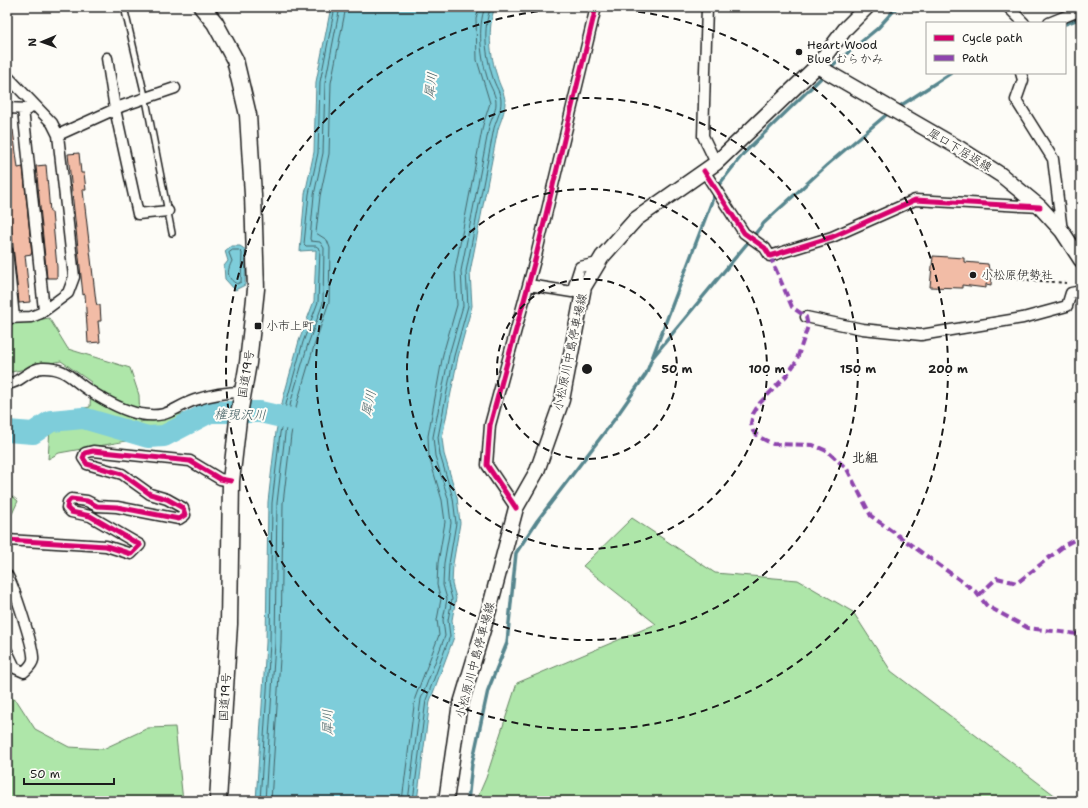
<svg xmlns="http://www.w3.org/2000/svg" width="1088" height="808" viewBox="0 0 1088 808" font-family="'Shantell Sans','Klee One',sans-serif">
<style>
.green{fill:#aee6a9;stroke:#658162}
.water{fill:#7ecdda;stroke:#57868e}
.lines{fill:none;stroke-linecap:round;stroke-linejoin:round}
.shore{stroke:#436368;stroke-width:1}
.stream{stroke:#57868e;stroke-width:3.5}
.river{stroke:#7ecdda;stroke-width:22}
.building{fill:#f2bca6;stroke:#1c1c1c}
.service-casing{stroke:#1c1c1c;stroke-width:8}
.minor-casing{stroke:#1c1c1c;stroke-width:13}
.secondary-casing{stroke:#1c1c1c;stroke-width:17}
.trunk-casing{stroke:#1c1c1c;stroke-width:19}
.path{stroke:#1c1c1c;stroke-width:2;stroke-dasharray:3 3;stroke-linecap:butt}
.service{stroke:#fdfcf7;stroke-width:5}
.minor{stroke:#fdfcf7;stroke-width:10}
.secondary{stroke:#fdfcf7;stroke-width:14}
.trunk{stroke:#fdfcf7;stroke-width:16}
.quiet{stroke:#8e44ad;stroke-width:4;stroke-dasharray:8 4;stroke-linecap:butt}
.cycleway-casing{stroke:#fdfcf7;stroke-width:8}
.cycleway{stroke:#d6006c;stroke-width:5}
.ring{fill:none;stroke:#1c1c1c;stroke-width:2;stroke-dasharray:7 5}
.poi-dot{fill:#1c1c1c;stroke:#fdfcf7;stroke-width:1.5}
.labels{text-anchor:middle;stroke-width:4;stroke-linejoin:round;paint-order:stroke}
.poi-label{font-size:12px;fill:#1c1c1c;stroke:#fdfcf7;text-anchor:start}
.street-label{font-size:12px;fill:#1c1c1c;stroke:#fdfcf7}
.water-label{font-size:13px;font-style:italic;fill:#3e5a5e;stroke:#fdfcf7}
.neighbourhood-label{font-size:13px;font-weight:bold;fill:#1c1c1c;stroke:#fdfcf7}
.centre{fill:#1c1c1c;stroke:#fdfcf7;stroke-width:2}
.ring-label{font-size:12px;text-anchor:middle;font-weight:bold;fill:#1c1c1c;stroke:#fdfcf7;stroke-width:4;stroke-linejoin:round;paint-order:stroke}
</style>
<rect width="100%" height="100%" fill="#fdfcf7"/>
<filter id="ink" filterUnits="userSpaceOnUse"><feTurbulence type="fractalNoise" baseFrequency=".025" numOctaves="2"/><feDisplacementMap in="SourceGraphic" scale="8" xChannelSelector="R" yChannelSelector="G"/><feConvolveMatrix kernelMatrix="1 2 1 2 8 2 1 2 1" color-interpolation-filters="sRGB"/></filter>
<g filter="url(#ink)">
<path class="green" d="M49,318L68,349L130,368L139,395L140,422L197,411L200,428L59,453L48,459L51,413L90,407L91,382L61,361L7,373V325Z
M7,492L18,501L12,514H7Z
M632,518L715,573L798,580L853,612L891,671L1057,797L1081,796V801H476L486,778L517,683L656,624L583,566Z
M7,695L17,701L35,729L69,747L103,749L148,728L175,727L183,801H7Z"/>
<path class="water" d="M331,7H495C487,28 490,55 497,76C499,85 505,93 505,102C505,112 501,120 498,129L470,272L472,306L458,357L442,438L444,454L457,497L460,523L453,564L452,584L456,598L452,620L454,637L430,701L417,801H256L266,643L268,502L276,432L283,399L299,341L314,301L316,250L300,251L305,194L314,152L316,82Z
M231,246H240L246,250L245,285L235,290L225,279L224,266L228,261L225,251Z"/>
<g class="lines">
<path class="shore" d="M233,250H239L242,253L241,282L237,284C226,278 227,271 232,261L229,253Z
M260,801L270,643L272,503L280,433L287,400L303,342L318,302L320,249L316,246H306L304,244L309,194L318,153L320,82L335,7
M265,801L275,643L277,503L285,434L291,401L308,344L323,303L324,248L320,242L311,241L310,239L314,195L323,153L325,83L340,7
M271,801L281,643L283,503L291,435L297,403L314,346L329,302L330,248L327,240L316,233L320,196L329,154L331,83L346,7
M402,801L415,698L439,635L437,620L441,599L437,585L438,563L445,522L442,500L429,457L428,436L443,354L457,305L455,270L483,125L490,103L477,60L476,19L479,7
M408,801L421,699L445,636L443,620L447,599L443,585L444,563L451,523L448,498L435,456L433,437L449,355L463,306L461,271L489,127C491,119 496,112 496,103C496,95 491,88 488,80C481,59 477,28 485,7
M413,801L426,700L450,636L448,620L452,599L448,584L449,564L456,523L453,498L440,455L438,437L454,356L468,306L466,272L494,128C497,119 501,111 501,101C501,93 495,86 493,78C486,57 482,28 491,7"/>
<path class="stream" d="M1065,24L1081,18
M833,65L878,28L897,7
M900,106L951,73
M718,186L743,154L821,78
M653,357L764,223L827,165L886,115
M468,801L472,764L488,690L507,643L516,553L537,521L614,420L646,374L715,193"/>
<path class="river" d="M7,431L33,433L51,421L83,418L148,437L164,436L210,412H260L308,423"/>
</g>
<path class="building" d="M7,130H13L18,168L23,167L32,254L25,255L30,302L19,303L7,188Z
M79,153L81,173H84L86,190H83L96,302L97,305H100L101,321H98L100,342L88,343L85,294L83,295L68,154Z
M46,165L50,212H52L57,267V278H47L36,166Z
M933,256L964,258V262L988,264L989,270H992L991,285L986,284V288L962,285V288L930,287Z"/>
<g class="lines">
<defs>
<path id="service" d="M124,7L146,100L172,233"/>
<path id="minor" d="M707,7L703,136L716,163
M1008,7L1024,23
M1049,23L1081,10
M107,58L115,109L138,214L168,211
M1021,73L1023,80L1016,100L1053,159L1062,231
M7,76L52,123L58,135L74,277L68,293L41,313L31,317L7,318
M7,108L29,109
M23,109L44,310
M58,135L122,106L175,88
M704,171L744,233L765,248L770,256L832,237L915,200L1040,207
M7,251L14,317
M529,285L572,292L580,267L598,263
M806,317L862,329L921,335L1023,318L1067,306L1071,293L1081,291
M7,384C21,383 28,369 42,368C66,367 72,380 90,391C104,400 124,411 140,414C169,419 172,408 195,400C210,395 228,392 243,392
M516,508L487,465L490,425L535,260L596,7
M7,540L106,546L131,554L140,545L90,516L71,512L67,508L68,502L71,499L87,501L97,506L117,507L179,519L185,515L183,508L167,499L150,494L122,474L87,464L83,458L85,453L93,451L190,461L220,479L231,481
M7,575C13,584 35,650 33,660C32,665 28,668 24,672L15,668L7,651"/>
<path id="secondary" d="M817,66L959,148L1001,175L1040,207L1062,231L1081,260
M446,801L459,710L489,610L516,508L537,471L562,400L584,287L602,257L636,219L716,163L817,66L846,28L867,7"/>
<path id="trunk" d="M202,7L215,23L235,60L248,115L253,195L256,289L248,363L238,420L231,481L229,624L218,801"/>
</defs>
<use href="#service" class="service-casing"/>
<use href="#minor" class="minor-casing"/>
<use href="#secondary" class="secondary-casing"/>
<use href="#trunk" class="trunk-casing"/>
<path class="path" d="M992,277L1066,283"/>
<use href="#service" class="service"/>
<use href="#minor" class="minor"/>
<use href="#secondary" class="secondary"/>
<use href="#trunk" class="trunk"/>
<path class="quiet" d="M770,256L792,307L806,317L808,326L796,362L786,376L759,404L753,414L751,423L753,431L759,437L773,444L813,445L827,451L847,469L871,516L975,591L987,606L1028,628L1077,634L1081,636
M979,595L997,578L1017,583L1065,545L1081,536"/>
<defs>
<path id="cycleway" d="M704,171L744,233L765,248L770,256L832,237L915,200L1040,207
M516,508L487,465L490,425L535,260L596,7
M7,540L106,546L131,554L140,545L90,516L71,512L67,508L68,502L71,499L87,501L97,506L117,507L179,519L185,515L183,508L167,499L150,494L122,474L87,464L83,458L85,453L93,451L190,461L220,479L231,481"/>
</defs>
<use href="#cycleway" class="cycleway-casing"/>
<use href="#cycleway" class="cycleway"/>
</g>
</g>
<g class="ring">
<circle cx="587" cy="369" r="90"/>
<circle cx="587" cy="369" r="180"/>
<circle cx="587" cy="369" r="271"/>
<circle cx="587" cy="369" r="361"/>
</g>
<g class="poi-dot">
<circle cx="799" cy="52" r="4"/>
<circle cx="973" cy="275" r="4"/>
<rect x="254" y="322" width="8" height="8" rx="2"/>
</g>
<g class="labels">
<g class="poi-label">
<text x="807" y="49">Heart Wood<tspan x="807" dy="14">Blue むらかみ</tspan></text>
<text x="981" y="279">小松原伊勢社</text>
<text x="266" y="330">小市上町</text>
</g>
<g class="street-label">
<text transform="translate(960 150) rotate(31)" y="4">犀口下居返線</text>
<text transform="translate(570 352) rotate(-78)" y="4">小松原川中島停車場線</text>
<text transform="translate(246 374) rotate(-81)" y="4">国道19号</text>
<text transform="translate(475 660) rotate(-75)" y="4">小松原川中島停車場線</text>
<text transform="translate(225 697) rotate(-86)" y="4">国道19号</text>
</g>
<g class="water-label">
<text transform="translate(430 85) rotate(-82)" y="5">犀川</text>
<text transform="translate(368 403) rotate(-78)" y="5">犀川</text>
<text transform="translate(240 414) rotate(1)" y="5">権現沢川</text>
<text transform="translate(327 722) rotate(-91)" y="5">犀川</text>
</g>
<g class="neighbourhood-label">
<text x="865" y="462">北組</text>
</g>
</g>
<circle cx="587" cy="369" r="6" class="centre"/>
<g class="ring-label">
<text x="677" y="373">50 m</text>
<text x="767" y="373">100 m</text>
<text x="858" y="373">150 m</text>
<text x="948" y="373">200 m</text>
</g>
<rect width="1088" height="808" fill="none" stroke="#fdfcf7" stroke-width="24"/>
<rect x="12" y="12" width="1064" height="784" fill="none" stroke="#1c1c1c" stroke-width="1.5" filter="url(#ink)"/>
<rect x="926" y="22" width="140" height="52" fill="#fdfcf7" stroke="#a3a29f"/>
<rect x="934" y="35" width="20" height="6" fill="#d6006c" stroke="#a3a29f"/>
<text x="962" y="42" font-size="12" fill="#1c1c1c">Cycle path</text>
<rect x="934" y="55" width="20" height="6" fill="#8e44ad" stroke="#a3a29f"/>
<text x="962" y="62" font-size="12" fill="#1c1c1c">Path</text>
<g transform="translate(42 42) rotate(268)" stroke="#fdfcf7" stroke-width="3" paint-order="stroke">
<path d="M0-3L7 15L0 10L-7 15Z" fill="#1c1c1c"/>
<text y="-6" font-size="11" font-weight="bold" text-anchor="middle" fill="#1c1c1c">N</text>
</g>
<path d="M24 778v6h90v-6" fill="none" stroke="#1c1c1c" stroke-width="2"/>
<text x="30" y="778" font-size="12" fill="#1c1c1c" stroke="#fdfcf7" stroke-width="3" paint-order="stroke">50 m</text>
</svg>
